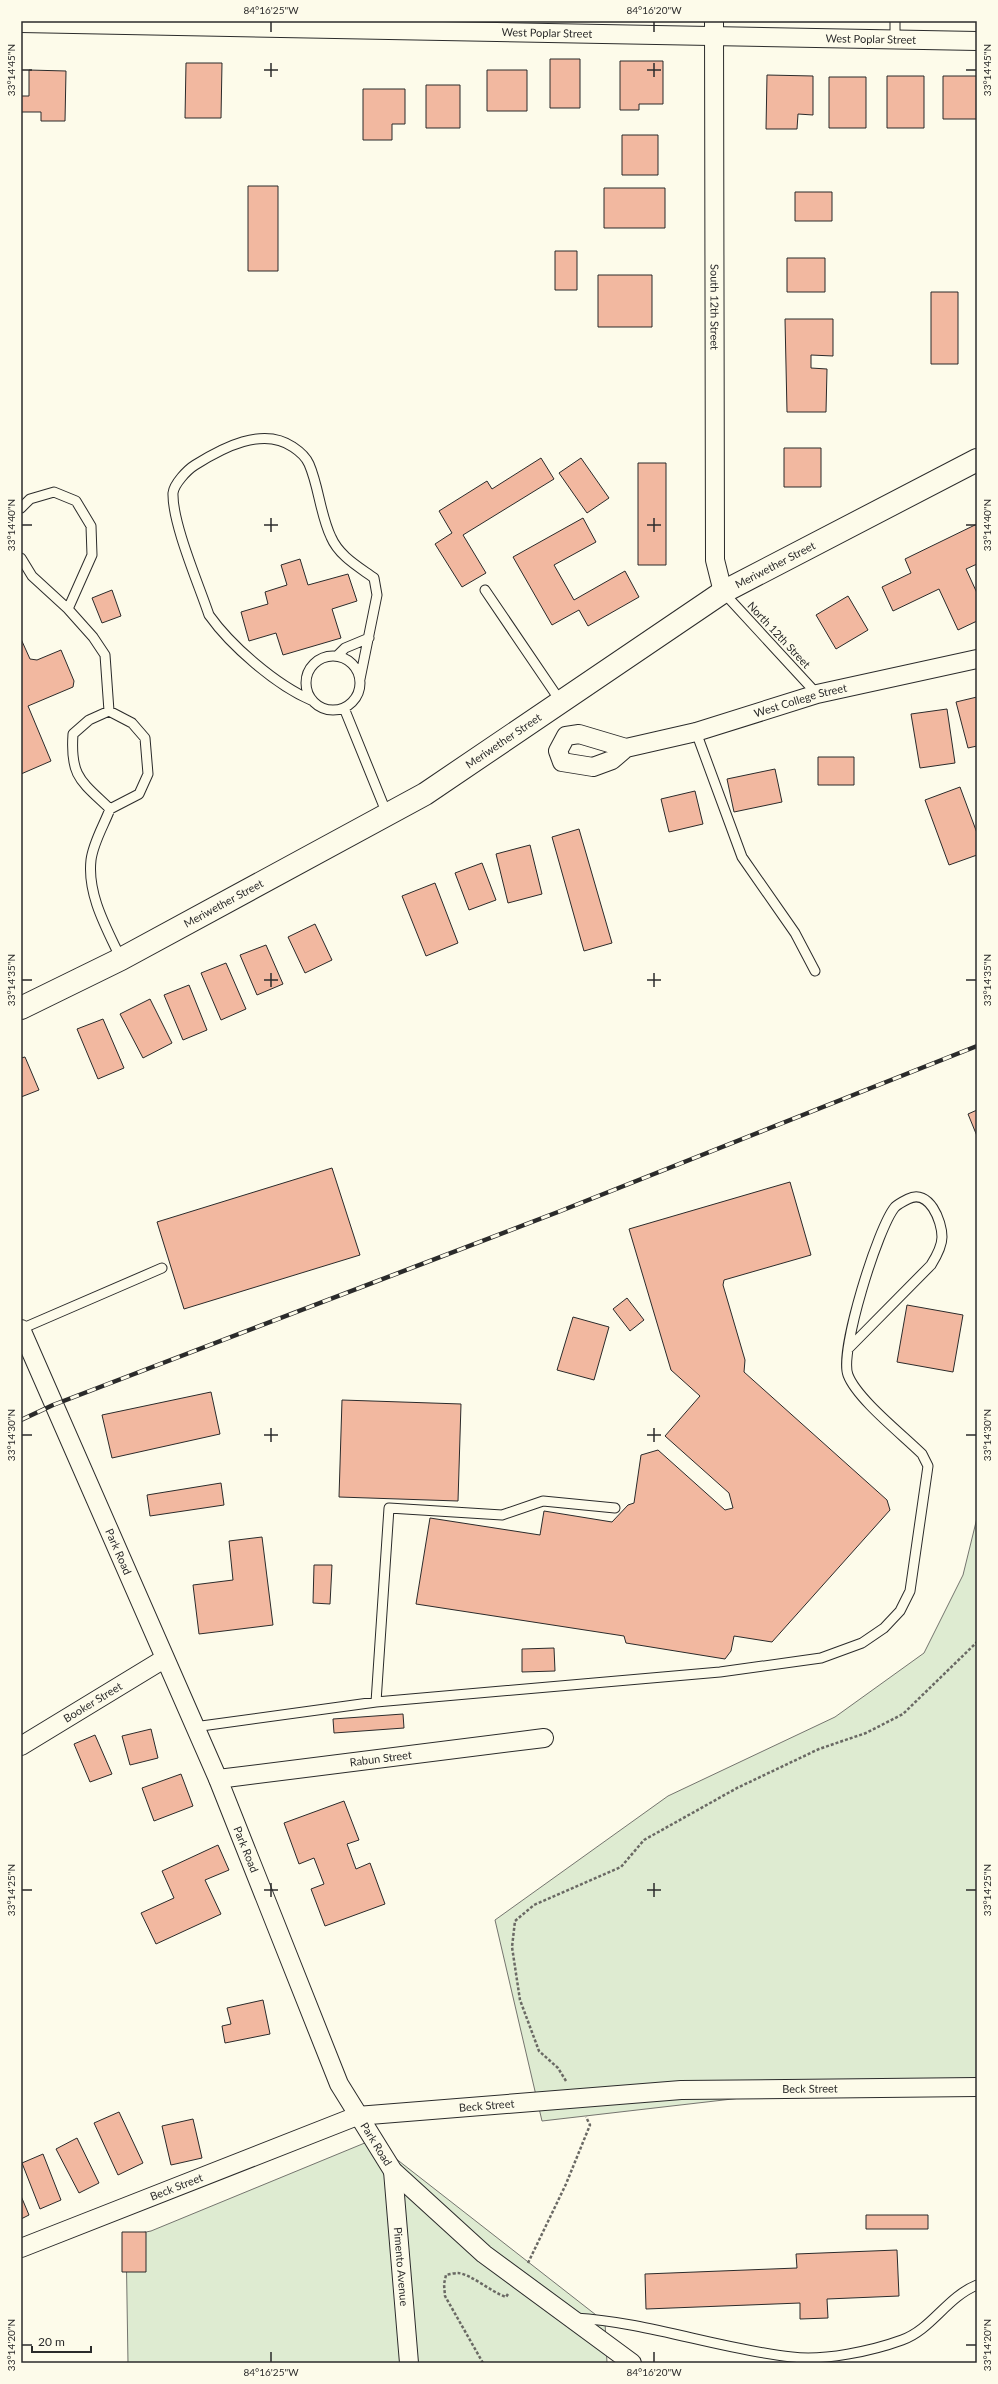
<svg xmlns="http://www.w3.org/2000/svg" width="998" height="2384" viewBox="0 0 998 2384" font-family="Lato,sans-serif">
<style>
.green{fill:#deebd1;stroke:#74746e}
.building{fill:#f2b8a0;stroke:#2b2b2b}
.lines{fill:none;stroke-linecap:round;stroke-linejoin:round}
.lane-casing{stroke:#2b2b2b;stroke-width:11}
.street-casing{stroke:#2b2b2b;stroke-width:20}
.secondary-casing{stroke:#2b2b2b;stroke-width:24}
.path{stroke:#6a6964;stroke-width:2.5;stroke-dasharray:3 2;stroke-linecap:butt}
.lane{stroke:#fdfbea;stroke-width:9}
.street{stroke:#fdfbea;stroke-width:18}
.secondary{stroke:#fdfbea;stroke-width:22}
.rail-casing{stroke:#2b2b2b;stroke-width:4.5}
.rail{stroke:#fdfbea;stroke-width:3;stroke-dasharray:9;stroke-linecap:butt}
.ticks{fill:none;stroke:#2b2b2b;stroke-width:1.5}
.labels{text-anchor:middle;stroke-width:3;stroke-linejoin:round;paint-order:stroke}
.street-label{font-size:11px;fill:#2b2b2b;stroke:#fdfbea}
.neatline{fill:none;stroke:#2b2b2b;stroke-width:1.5}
.ticks-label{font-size:10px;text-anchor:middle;fill:#2b2b2b}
</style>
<rect width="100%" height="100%" fill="#fdfbea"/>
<path class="green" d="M977,1518V2093L836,2087L542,2121L495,1920L668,1796L835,1717L924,1653L963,1575Z
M372,2140L605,2322L607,2363H128L126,2236L151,2231Z"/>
<path class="building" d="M550,59H580V108H550Z
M620,61H663V104H639V110H620Z
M186,63H222L221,118H185Z
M29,70L66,71L65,121H41V112H21V96H29Z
M487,70H527V111H487Z
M767,75L813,76V115L798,114L797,129H766Z
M887,76H924V128H887Z
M943,76H977V119H943Z
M829,77H866V128H829Z
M426,85H460V128H426Z
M363,89H405V124H392V140H363Z
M622,135H658V175H622Z
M248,186H278V271H248Z
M604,188H665V228H604Z
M795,192H832V221H795Z
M555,251H577V290H555Z
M787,258H825V292H787Z
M598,275H652V327H598Z
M931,292H958V364H931Z
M785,319H833V356L811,355V368L827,369L826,412H787Z
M784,448H821V487H784Z
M541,458L554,479L463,535L486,573L462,587L435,544L452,533L439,511L487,481L492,489Z
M581,458L609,498L587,513L559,473Z
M638,463H666V565H638Z
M583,518L596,542L554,565L574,600L625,571L639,597L588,626L579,610L552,625L513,557Z
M977,524V564L966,569L977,593V621L958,630L939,589L893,611L882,587L911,573L905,559Z
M300,559L308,585L348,574L357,601L332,609L341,638L283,655L276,633L249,641L241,612L268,604L265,592L287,585L281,565Z
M112,590L121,616L102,623L92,598Z
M848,596L868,630L836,649L816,615Z
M21,639L30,659L37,660L61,650L74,681L73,687L28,706L51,761L21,774Z
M977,697V746L968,748L956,702Z
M947,709L955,763L920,768L911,714Z
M818,757H854V785H818Z
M775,769L782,802L734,812L727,779Z
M960,787L977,833V855L949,865L925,800Z
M695,791L703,824L669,832L661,799Z
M579,829L612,943L584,951L552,837Z
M530,845L542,894L508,903L496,854Z
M482,863L496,900L469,910L455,873Z
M435,883L458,943L426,956L402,896Z
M315,924L332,960L305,973L288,937Z
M266,945L283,984L257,995L240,955Z
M226,963L246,1009L221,1020L201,973Z
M189,985L207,1030L183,1040L164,995Z
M150,999L172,1043L143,1058L120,1014Z
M103,1019L124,1068L98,1079L77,1029Z
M25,1057L39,1090L21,1097V1058Z
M977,1110V1136L968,1114Z
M332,1168L360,1255L184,1309L157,1222Z
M790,1182L811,1255L724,1280L723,1285L745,1360L744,1372L887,1500L890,1510L772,1642L734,1636L731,1651L725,1659L626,1643L624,1636L416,1604L430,1518L540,1535L544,1511L612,1522L628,1505L634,1503L641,1455L658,1450L725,1510L733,1508L729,1493L665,1436L700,1396L671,1370L629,1229Z
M627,1298L644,1320L630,1331L613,1309Z
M907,1305L963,1315L953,1372L897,1362Z
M573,1317L609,1327L594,1380L557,1370Z
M211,1392L220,1434L112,1458L102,1415Z
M342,1400L461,1404L458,1501L339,1497Z
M221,1483L224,1505L150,1516L147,1495Z
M262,1537L273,1625L199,1634L193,1585L233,1580L229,1541Z
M314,1565H332L330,1604L313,1603Z
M554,1648L555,1671L522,1672V1649Z
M403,1714L404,1728L334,1733L333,1719Z
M151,1729L158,1758L130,1765L122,1736Z
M95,1735L112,1774L90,1782L74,1744Z
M181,1774L193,1806L154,1821L142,1788Z
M344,1801L359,1840L347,1844L356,1869L370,1863L385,1904L325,1926L311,1889L324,1884L314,1858L299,1864L284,1823Z
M218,1845L229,1870L205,1880L221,1914L156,1944L141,1913L174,1898L162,1871Z
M263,2000L270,2034L225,2043L222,2026L231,2024L227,2008Z
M119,2112L143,2163L118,2175L94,2123Z
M193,2119L202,2158L171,2165L162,2126Z
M77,2138L99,2183L79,2193L56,2149Z
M43,2154L61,2200L40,2209L22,2163Z
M21,2196L29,2215L21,2219Z
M866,2215H928V2229H866Z
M122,2232H146V2272H122Z
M897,2250L899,2296L827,2299L828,2318L800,2319V2303L646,2309L645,2274L797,2268L796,2254Z"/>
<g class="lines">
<defs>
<path id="lane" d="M895,39V21
M21,508L30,499L54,492L76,501L91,526L92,555L68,609
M21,558L32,576L68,609L93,637L105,655L109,711
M485,590L561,702
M723,592L817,694
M306 683a27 27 0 1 1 54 0a27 27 0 1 1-54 0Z
M337,656L345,648L369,638
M311,700C276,685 231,646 209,615C199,585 172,523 173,493C174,484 187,470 195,465C222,448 263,426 293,447C299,451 306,457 309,464C319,487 320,514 331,537C339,556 359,567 374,578L377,595L360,679
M344,708L387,814
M696,732L742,857L795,933L815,971
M110,809C81,781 70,777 73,734L89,720L109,711L132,723L145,738L148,774L139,794L110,809C104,825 93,843 91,860C87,895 107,929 121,959
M21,1329L162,1268
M376,1702L720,1672L821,1658L862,1643L884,1628L900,1611L910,1591L928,1466L922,1454C903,1435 857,1399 848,1375C839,1352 878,1227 895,1207C898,1204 904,1201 908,1199C929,1188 942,1221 942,1237C942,1247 936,1257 931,1265L848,1349
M194,1727L376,1702L389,1508L502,1515L543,1501L615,1508
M575,2318C648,2322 718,2349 792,2357C824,2361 872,2351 902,2340C931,2330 947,2297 977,2285"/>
<g id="street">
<path id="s1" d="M714,21L715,560L723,592"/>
<path id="s2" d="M21,23L977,41"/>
<path id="s3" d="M626,748L579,734L566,736L558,751L562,762L593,767L612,760L626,748L696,732L817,694L977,659"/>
<path id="s4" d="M21,1329L218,1779L339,2084L393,2171L484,2254L632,2363"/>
<path id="s5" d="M21,1746L164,1659"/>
<path id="s6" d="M218,1779L544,1738"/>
<path id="s7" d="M393,2171L409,2363"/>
<path id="s8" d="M21,2248L357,2116L681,2090L977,2087"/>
</g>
<g id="secondary">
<path id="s9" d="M21,1008L121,959L425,794L723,592L977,460"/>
</g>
</defs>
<use href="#lane" class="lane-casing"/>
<use href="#street" class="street-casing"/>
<use href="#secondary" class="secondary-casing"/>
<path class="path" d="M566,2081L558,2068L539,2051L520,2000L512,1947L515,1921L534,1905L621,1867L644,1840L737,1788L819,1749L866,1733L903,1714L977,1642
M528,2263L566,2184L590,2125L586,2117
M483,2363L445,2296L444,2284L446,2275C450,2274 455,2273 458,2273C471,2274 491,2292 506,2297L508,2294"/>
<use href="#lane" class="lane"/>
<use href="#street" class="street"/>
<use href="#secondary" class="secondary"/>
<defs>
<path id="rail" d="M21,1420L53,1405L558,1212L977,1046"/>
</defs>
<use href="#rail" class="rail-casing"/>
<use href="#rail" class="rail"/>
</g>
<path class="ticks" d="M271,22V32M654,22V32M271,63V77M654,63V77M22,70H32M264,70H278M647,70H661M966,70H976M271,518V532M654,518V532M22,525H32M264,525H278M647,525H661M966,525H976M271,973V987M654,973V987M22,980H32M264,980H278M647,980H661M966,980H976M271,1428V1442M654,1428V1442M22,1435H32M264,1435H278M647,1435H661M966,1435H976M271,1883V1897M654,1883V1897M22,1890H32M264,1890H278M647,1890H661M966,1890H976M22,2345H32M966,2345H976M271,2352V2362M654,2352V2362"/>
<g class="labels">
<g class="street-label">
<text dy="4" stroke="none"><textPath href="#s2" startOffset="526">West Poplar Street</textPath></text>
<text dy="4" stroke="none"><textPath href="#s2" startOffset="850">West Poplar Street</textPath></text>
<text dy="4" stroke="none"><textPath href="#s1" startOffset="286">South 12th Street</textPath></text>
<text dy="4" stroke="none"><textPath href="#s9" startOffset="876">Meriwether Street</textPath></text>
<text transform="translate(779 635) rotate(47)" y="4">North 12th Street</text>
<text dy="4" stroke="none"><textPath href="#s3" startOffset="342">West College Street</textPath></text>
<text dy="4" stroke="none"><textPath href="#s9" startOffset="552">Meriwether Street</textPath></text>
<text dy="4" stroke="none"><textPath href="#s9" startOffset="228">Meriwether Street</textPath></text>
<text dy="4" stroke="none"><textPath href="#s4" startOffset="243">Park Road</textPath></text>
<text dy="4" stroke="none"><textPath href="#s5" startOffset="84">Booker Street</textPath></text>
<text dy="4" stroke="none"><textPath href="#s6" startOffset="164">Rabun Street</textPath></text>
<text dy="4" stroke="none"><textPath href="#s4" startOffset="567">Park Road</textPath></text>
<text dy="4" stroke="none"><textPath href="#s8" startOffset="815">Beck Street</textPath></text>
<text dy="4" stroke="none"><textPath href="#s8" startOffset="491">Beck Street</textPath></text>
<text dy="4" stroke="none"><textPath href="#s4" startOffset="890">Park Road</textPath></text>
<text dy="4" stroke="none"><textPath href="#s8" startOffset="167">Beck Street</textPath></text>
<text dy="4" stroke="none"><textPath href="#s7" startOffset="96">Pimento Avenue</textPath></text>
</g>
</g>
<rect width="998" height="2384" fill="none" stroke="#fdfbea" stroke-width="44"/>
<path d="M32 2346v6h59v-6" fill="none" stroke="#2b2b2b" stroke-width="2"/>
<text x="38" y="2346" font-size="12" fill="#2b2b2b" stroke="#fdfbea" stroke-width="3" paint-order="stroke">20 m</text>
<rect x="22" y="22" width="954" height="2340" class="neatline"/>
<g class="ticks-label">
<text x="271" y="14">84°16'25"W</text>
<text x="654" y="14">84°16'20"W</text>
<text transform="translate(11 70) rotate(-90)" y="4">33°14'45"N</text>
<text transform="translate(987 70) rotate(-90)" y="4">33°14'45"N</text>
<text transform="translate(11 525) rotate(-90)" y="4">33°14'40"N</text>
<text transform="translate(987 525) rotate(-90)" y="4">33°14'40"N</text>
<text transform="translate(11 980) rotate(-90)" y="4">33°14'35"N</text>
<text transform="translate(987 980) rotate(-90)" y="4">33°14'35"N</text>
<text transform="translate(11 1435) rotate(-90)" y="4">33°14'30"N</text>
<text transform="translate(987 1435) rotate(-90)" y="4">33°14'30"N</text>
<text transform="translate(11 1890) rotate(-90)" y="4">33°14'25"N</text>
<text transform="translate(987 1890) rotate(-90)" y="4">33°14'25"N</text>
<text transform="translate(11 2345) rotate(-90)" y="4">33°14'20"N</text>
<text transform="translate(987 2345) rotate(-90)" y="4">33°14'20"N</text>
<text x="271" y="2376">84°16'25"W</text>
<text x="654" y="2376">84°16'20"W</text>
</g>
</svg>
